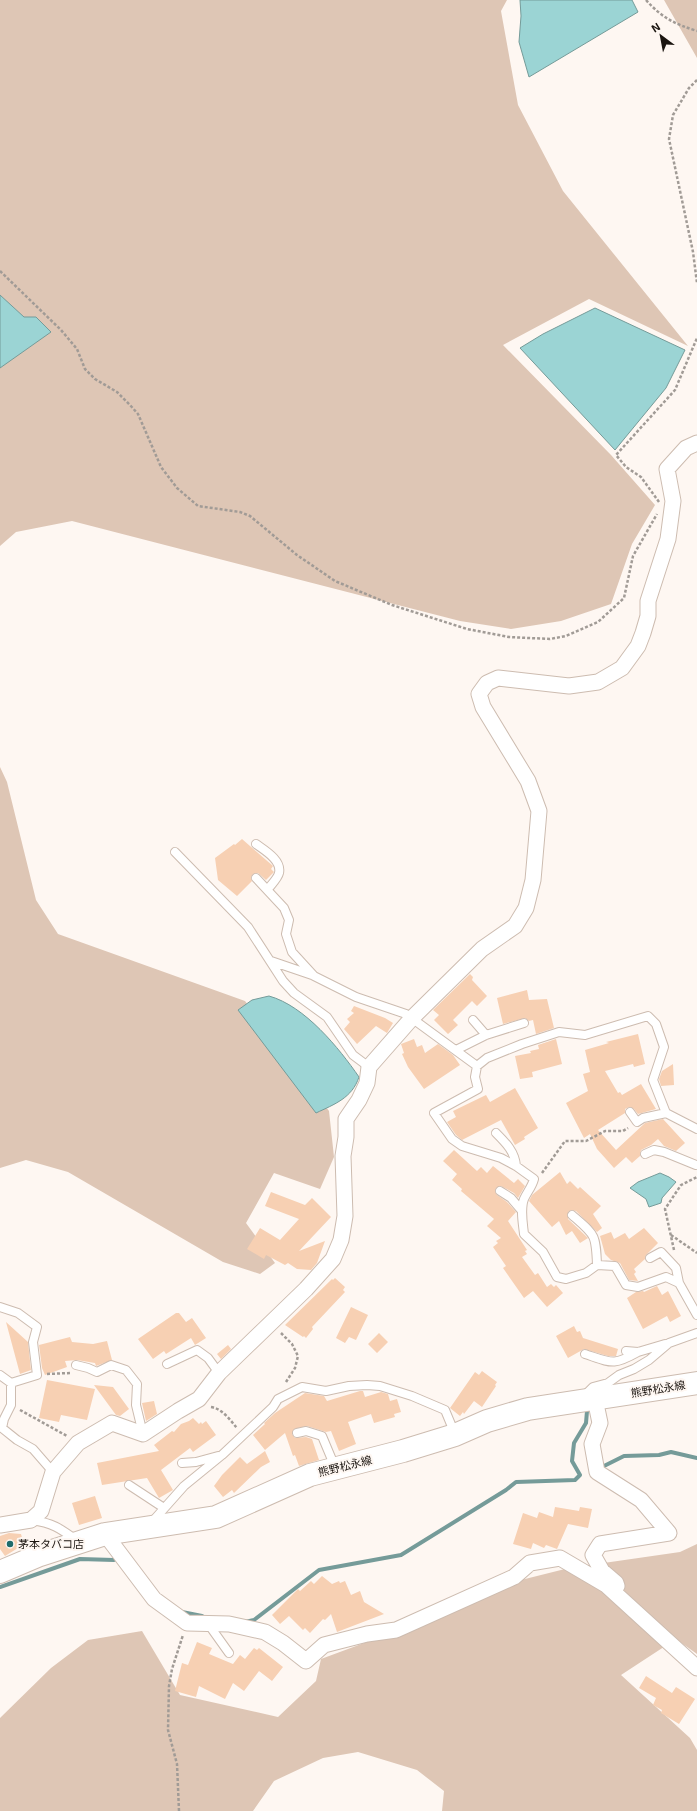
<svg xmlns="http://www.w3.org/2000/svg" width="697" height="1811" viewBox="0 0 697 1811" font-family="'Exo 2','Noto Sans JP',sans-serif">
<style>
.green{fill:#dec6b5}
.water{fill:#9bd4d4;stroke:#759b99}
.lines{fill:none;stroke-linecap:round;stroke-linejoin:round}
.stream{stroke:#759b99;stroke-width:4}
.building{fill:#f7d0b3}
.lane-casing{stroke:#cdbcb0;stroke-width:10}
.street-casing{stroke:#cdbcb0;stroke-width:17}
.secondary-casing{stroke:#cdbcb0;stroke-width:24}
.path{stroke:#a19b96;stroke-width:2.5;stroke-dasharray:3 2;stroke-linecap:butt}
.lane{stroke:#fff;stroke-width:8}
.street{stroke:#fff;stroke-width:15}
.secondary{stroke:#fff;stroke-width:22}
.poi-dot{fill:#1e6b6b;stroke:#fef7f2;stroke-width:1.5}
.labels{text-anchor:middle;stroke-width:4;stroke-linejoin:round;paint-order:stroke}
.street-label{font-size:11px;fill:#1b1510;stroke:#fef7f2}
.poi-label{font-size:11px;fill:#1b1510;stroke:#fef7f2;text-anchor:start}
</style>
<rect width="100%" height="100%" fill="#fef7f2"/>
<path class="green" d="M0,0H507L501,11L518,105L563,191L688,346L589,299L503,345L611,455L655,505L632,544L611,604L561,621L511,629L460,621L72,521L16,532L0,546Z
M664,0H697V58Z
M0,767L7,782L36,900L58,934L245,1001L329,1111L334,1157L320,1189L274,1173L246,1223L275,1263L260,1274L223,1262L68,1172L26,1160L0,1168Z
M697,1544V1654L676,1639L621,1675L690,1738L697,1750V1811H442L444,1791L417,1770L358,1752L323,1758L274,1781L253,1811H0V1718L51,1668L88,1640L142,1631L180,1695L278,1717L316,1681L321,1659L383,1636L517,1581L569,1568L680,1552Z"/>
<path class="water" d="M520,0H632L638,12L529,77L519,42L521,16Z
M0,295L24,317H36L51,332L0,368Z
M595,308L685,350L666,388L615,450L520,348L543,334Z
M269,996C305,1006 339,1048 359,1077C352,1098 335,1104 316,1113L238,1010L252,1000Z
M660,1173L669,1177L676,1182L662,1198L661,1203L649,1207L646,1199L630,1188L638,1182Z"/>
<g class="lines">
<path class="stream" d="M602,1467L624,1456L659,1455L671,1452L697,1458
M0,1587L80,1559L114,1560
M182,1612L202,1616
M245,1622L254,1620L319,1570L401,1555L506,1490L516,1482L575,1480L580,1475L572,1461L574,1443L586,1423L587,1411"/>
</g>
<path class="building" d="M242,839L273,866L271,869L274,872L266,880L258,873L253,874L251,877L252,881L237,896L218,880L215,858L234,844L235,845Z
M470,974L473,977L472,980L487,996L477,1006L472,1001L453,1020L458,1025L448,1034L434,1020L439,1015L433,1010Z
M527,990L529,1000L547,999L554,1028L536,1034L533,1020L529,1021L525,1018L503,1024L497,998Z
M354,1006L385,1018L393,1023L387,1033L376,1026L357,1044L344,1029L350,1022L347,1019L354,1013L351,1011Z
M638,1034L645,1064L634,1067L633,1064L605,1071L618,1093L620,1092L622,1095L641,1084L656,1109L638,1114L634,1109L629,1107L625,1109V1113L598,1130L616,1150L645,1123L663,1119L685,1143L676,1151L664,1146L658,1139L651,1145L641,1150L640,1156L632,1163L626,1157L614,1168L597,1149L590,1134L584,1138L566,1103L588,1091L583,1074L590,1072L585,1050L609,1043L606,1042Z
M414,1039L417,1047L422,1045L425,1053L438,1044L453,1055L460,1065L424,1089L408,1067L402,1054L404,1053L401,1044Z
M556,1039L562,1064L532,1072L533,1077L520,1079L515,1056L531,1053L530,1051L539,1049L538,1045Z
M673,1064L674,1085L661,1086L659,1079L662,1071Z
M515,1088L538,1128L524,1137L525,1139L515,1145L501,1120L462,1140L456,1135L447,1122L456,1117L453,1111L486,1095L490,1102Z
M454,1150L477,1171L481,1167L487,1173L493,1166L514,1183L518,1179L525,1186L518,1198L514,1193L501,1186L496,1188L495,1191L497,1195L507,1202L516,1212L508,1221L527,1250L525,1251L527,1254L522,1257L535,1275L538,1273L547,1287L551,1284L554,1287L556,1285L563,1293L547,1307L533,1291L524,1298L503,1268L506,1266L493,1247L498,1243L496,1241L501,1238L487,1226L494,1219L461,1191L462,1189L452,1180L457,1174L443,1161Z
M560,1172L567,1184L570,1181L578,1189L580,1187L601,1206L593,1214L602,1228L597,1232L576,1211L571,1210L568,1212V1219L588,1238L580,1243L572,1231L566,1235L559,1221L552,1227L529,1201L532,1195Z
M271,1192L305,1205L312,1198L331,1217L299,1251L325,1241L317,1263L311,1270L297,1269L288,1263L285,1265L266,1255L264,1259L247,1249L260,1228L280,1240L299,1219L265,1206Z
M644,1228L658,1243L646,1255L645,1259L634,1269L636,1272L634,1274L638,1281L629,1280L620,1263L611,1260L605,1254L600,1236L611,1232L614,1239L625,1233L629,1239Z
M335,1278L345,1287L343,1290L345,1292L312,1327L313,1329L306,1338L304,1336L303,1337L285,1325L332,1279L333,1280Z
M657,1286L662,1295L668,1291L681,1316L670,1322L667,1316L643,1329L627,1298L636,1292L643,1291L644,1292Z
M351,1307L368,1315L356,1340L349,1337L345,1343L336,1338Z
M176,1313H179L186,1322L192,1318L206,1338L195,1345L191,1338L166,1354L164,1351L153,1359L138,1339Z
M6,1322L28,1342L31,1370L20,1374Z
M574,1326L577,1332L580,1331L583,1338L618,1349L616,1356H608L584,1349L568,1358L556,1336Z
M379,1333L388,1342L377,1353L368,1344Z
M70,1337L72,1342L93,1344L107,1341L112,1360L96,1366L95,1363L77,1360L65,1361L67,1367L45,1375L42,1368L39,1345Z
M228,1345L231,1349L221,1359L217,1354Z
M482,1371L497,1382L495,1385L496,1386L482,1407L474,1401L464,1414L463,1412L460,1416L450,1408L475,1372L479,1375Z
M47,1380L95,1389L87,1420L61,1415L59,1422L39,1418Z
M94,1385L113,1387L129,1409L120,1416L116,1415Z
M360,1391H363L365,1397L381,1392L388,1394L390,1401L397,1399L401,1412L394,1414L395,1417L374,1423L371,1414L348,1422L356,1444L339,1451L331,1431L326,1432L307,1426L294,1429L292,1434L295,1438L306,1437L312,1439L319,1460L299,1466L295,1455L293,1456L285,1433L265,1450L253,1435L265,1424L264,1423L275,1413L305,1393L324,1396L327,1401Z
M154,1401L157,1414L146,1421L142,1403Z
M193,1418L199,1424L201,1422L202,1424L206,1421L216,1435L193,1452L190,1448L161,1470L173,1490L159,1498L147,1478L102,1485L97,1463L159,1451L154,1445L172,1431L174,1432L181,1424L189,1421Z
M265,1451L270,1462L261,1467L234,1493L232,1490L223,1497L214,1486L222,1475L240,1457L247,1464Z
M95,1496L102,1518L79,1525L72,1503Z
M555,1507L579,1511L580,1507L592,1509L588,1528L568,1524L557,1549L546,1545L544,1548L533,1543L531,1549L513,1544L523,1513L537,1518L539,1512L553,1517Z
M9,1533L21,1534L23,1541L17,1546L18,1548L5,1556L0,1549V1536Z
M322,1576L332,1584L339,1581L340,1583L345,1581L351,1595L360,1591L364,1602L384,1614L337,1632L331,1614L325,1620L323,1619L310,1633L305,1628L303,1630L289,1616L280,1624L272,1615L298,1589L300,1591L311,1581L314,1584Z
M197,1642L212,1648L209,1654L233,1664L240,1655L245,1659L254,1648L257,1650L259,1648L283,1667L272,1681L259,1671L244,1691L233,1683L225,1699L199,1686L196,1697L175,1691L182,1663L188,1665Z
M646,1676L672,1693L676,1687L695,1699L679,1724L661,1713L662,1710L653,1705L656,1698L639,1688Z"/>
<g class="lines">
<defs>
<path id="lane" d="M256,844C264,850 282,860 279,873C278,878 271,885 268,889
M175,852L248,927L283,981L294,993L327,1017L353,1055L369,1067
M256,878L284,908L289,920L286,934L292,952L314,976L356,997L406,1014L477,1066L487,1058L522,1044L559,1032L585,1035L648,1016L656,1024L664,1047L653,1080L666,1113L697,1129
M271,961L312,975
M473,1020L486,1035
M456,1050L486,1035L524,1023
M477,1066L475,1077L478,1089L434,1113L452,1139L462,1146L501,1158L516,1166L534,1179C532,1187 527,1192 524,1199C520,1209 523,1224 524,1234L543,1252L557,1277L566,1279L586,1273L597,1265L615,1266L626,1285L638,1287L666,1277L679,1283L697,1315
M630,1112L637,1122L643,1118L666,1113
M496,1133C506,1143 515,1152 516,1166
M645,1154L654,1150L664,1152L696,1165
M500,1191L511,1198L522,1211
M572,1215C595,1235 596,1234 597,1265
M650,1258L661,1252L676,1268L679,1283
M0,1307L18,1313L37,1327L33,1342L37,1375L11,1383
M626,1351L638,1352L665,1344
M585,1354C612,1363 613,1366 638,1352
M167,1364L197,1350L208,1358L219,1373
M76,1365L88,1368L97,1372L111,1365L126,1370L137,1384L136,1405L143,1434
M0,1375L11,1383V1405L4,1419L2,1428L17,1440L33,1449L53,1472
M585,1395L593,1387L608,1383L619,1375L634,1369L649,1360L669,1343L697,1333
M297,1433L306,1431L322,1436L335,1467
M182,1463L196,1462L218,1456
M129,1485L164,1508
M32,1520C52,1523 60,1528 76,1540
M152,1522L184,1486L222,1455L273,1407L278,1399L302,1387L326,1391L349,1386L367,1385L380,1386L412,1396L445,1410L455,1434
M209,1625L229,1653"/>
<path id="street" d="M595,1399L600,1423L592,1444L597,1472L641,1500L669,1533L600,1544L593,1555L602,1571L616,1583L617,1586
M0,1525L31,1520L41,1511L53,1472L78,1443L112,1423L143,1434L178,1411L199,1399L219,1373L306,1289L333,1259L341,1240L345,1216L343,1156L346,1137V1119L359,1100L367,1083L369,1067L412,1018L482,949L515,926L526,908L533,880L539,811L528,781L483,707L479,694L487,683L498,678L569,686L598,682L622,668L638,646L643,633L648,616V601L668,539L673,501L667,469L686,448L697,443
M105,1534L154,1599L187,1623L229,1624L265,1632L283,1643L306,1661L324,1645L367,1634L396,1630L514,1577L530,1563L560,1558L606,1585L697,1668"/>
<path id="secondary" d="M0,1572L40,1555L105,1534L216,1517L310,1475L403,1451L455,1435L487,1421L528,1409L697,1383"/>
</defs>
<use href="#lane" class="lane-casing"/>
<use href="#street" class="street-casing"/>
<use href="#secondary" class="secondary-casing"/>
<path class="path" d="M646,0C662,18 675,24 697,31
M697,80L689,88L673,115L669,139L693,252L697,283
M0,271L61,330L77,349L85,369L95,379L117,392L130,405L138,414L161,467L177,488L198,506L240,512L250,516L297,555L335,581L392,605L467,629L509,637L550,639L566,636L598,622L624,598L633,556L657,514
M659,502L641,477L626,467L616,455L675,390L697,338
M542,1173L565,1141H586L605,1131H623L628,1128
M671,1235L697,1253
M674,1250L665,1209L681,1185L697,1177
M281,1333L292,1344L298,1356L295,1368L286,1382
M47,1374L70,1373
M211,1407C223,1409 230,1420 237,1428
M20,1410L67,1436
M179,1811L177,1764L168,1730L169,1686L172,1669L183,1635"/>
<use href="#lane" class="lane"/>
<use href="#street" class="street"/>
<use href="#secondary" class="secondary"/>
</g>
<circle class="poi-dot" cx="10" cy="1544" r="4"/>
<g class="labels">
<g class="street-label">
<text transform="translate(658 1389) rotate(-9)" y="4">熊野松永線</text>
<text transform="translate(345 1466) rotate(-14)" y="4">熊野松永線</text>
</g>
<g class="poi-label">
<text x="18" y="1548">茅本タバコ店</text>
</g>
</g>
<g transform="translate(661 36) rotate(328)" stroke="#fef7f2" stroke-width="3" paint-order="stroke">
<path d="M0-3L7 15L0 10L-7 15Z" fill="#1b1510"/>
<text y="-6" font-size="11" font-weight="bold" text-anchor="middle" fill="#1b1510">N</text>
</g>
</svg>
